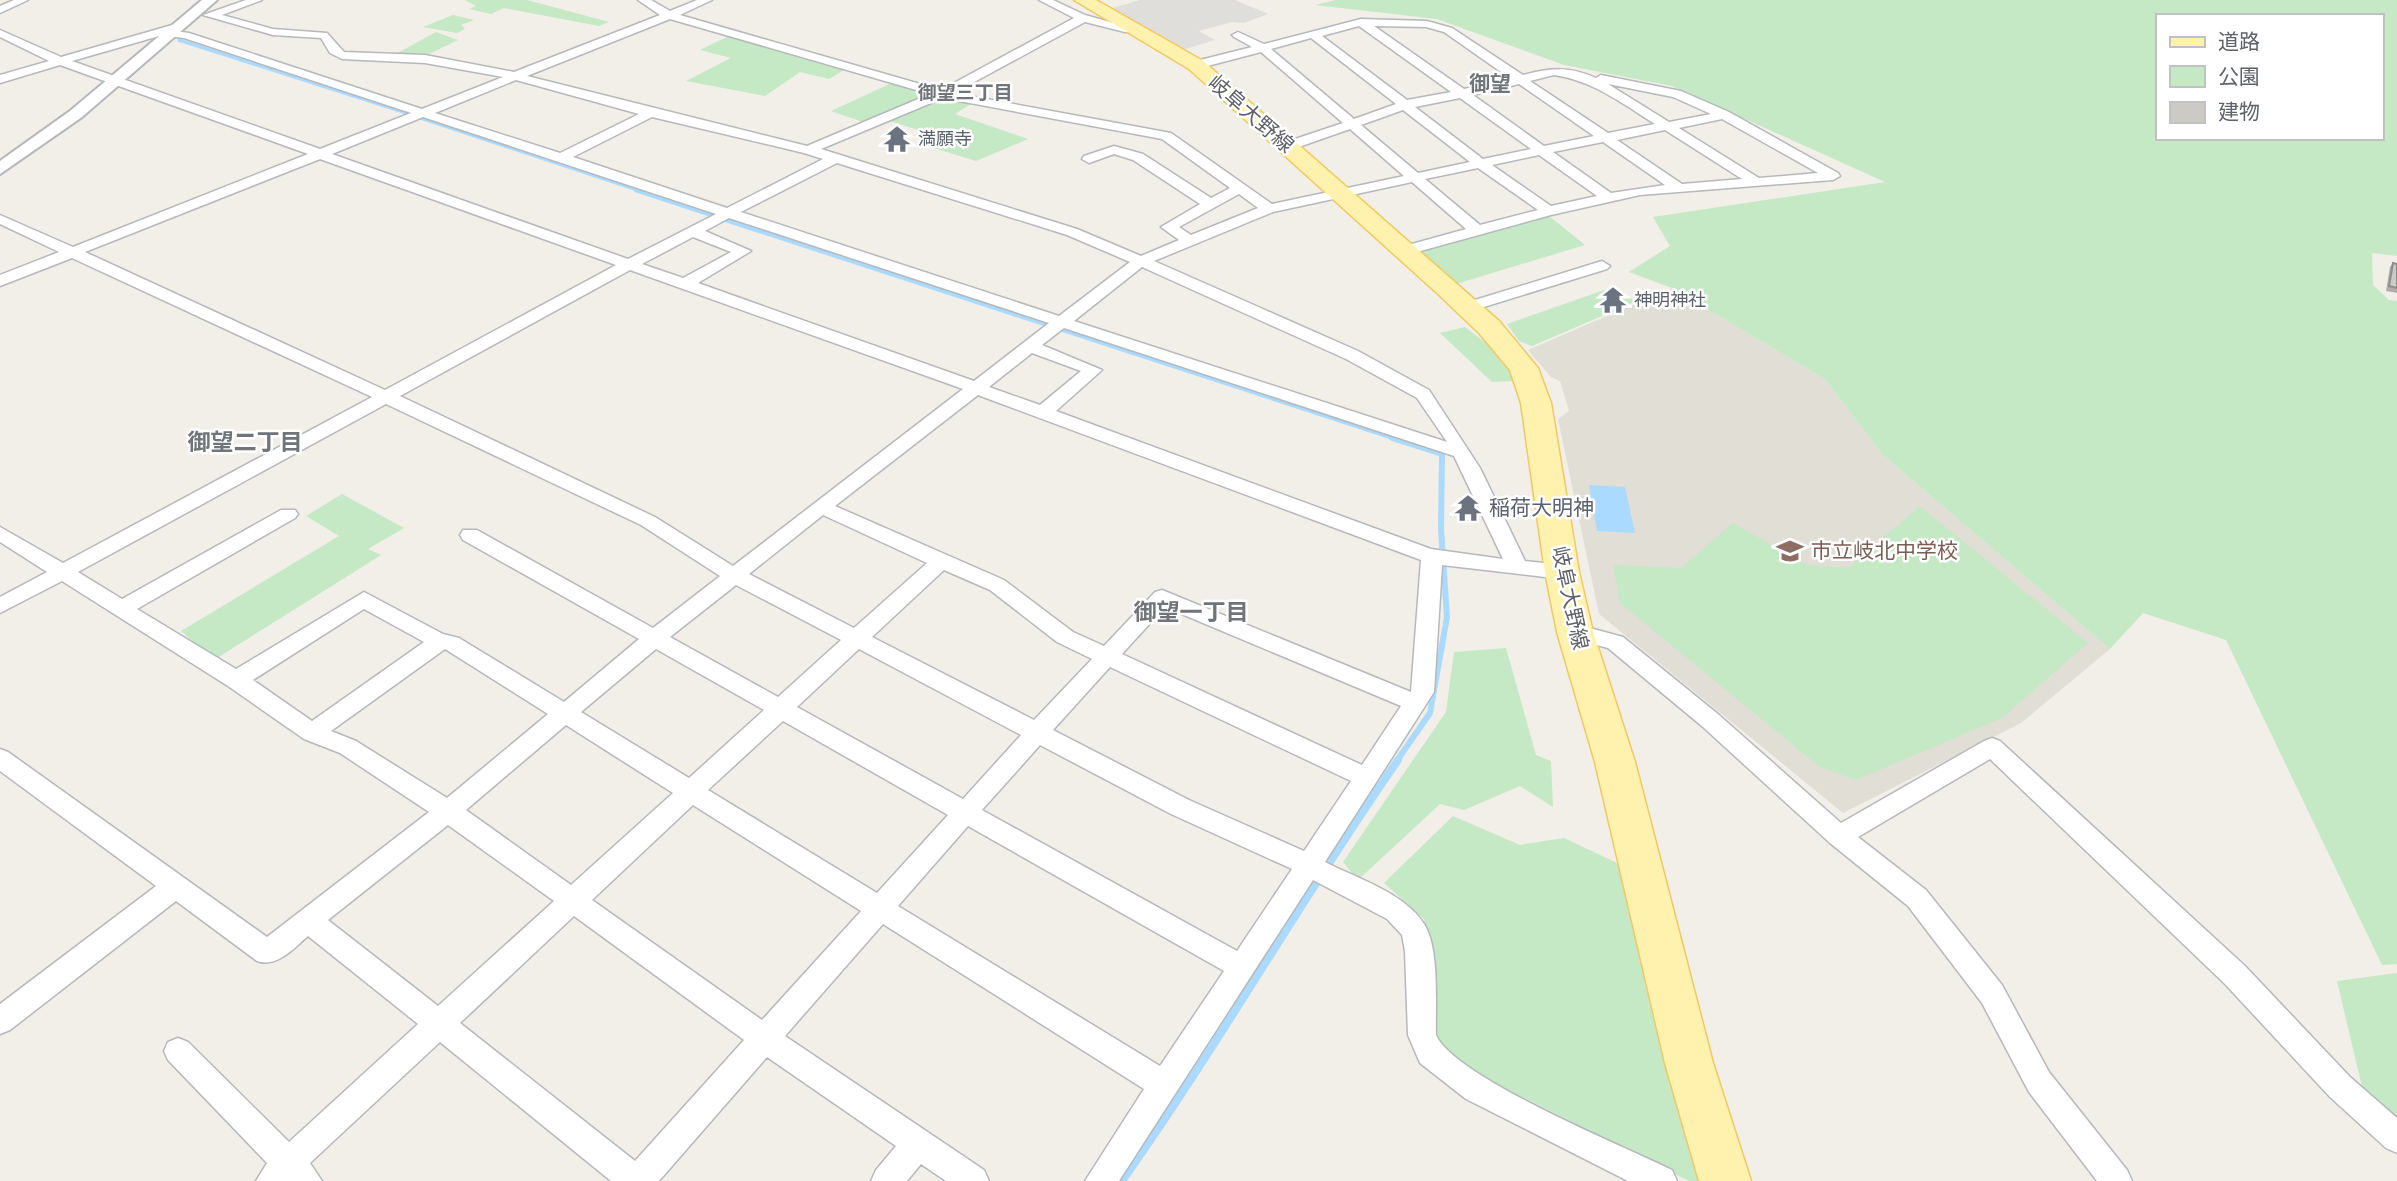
<svg xmlns="http://www.w3.org/2000/svg" width="2397" height="1181" viewBox="0 0 2397 1181" font-family="'Space Grotesk','Noto Sans JP',sans-serif">
<style>
.industrial{fill:#e0deda}
.education{fill:#e1ded6}
.green{fill:#c5e8c5;fill-rule:evenodd}
.water{fill:#aadaff}
.lines{fill:none;stroke-linecap:round;stroke-linejoin:round}
.stream-far3{stroke:#aadaff;stroke-width:3.5}
.stream-far2{stroke:#aadaff;stroke-width:4.5}
.stream-far1{stroke:#aadaff;stroke-width:6}
.stream{stroke:#aadaff;stroke-width:8}
.minor-casing{stroke:#b5b8bc;stroke-width:3}
.tertiary-casing{stroke:#b5b8bc;stroke-width:4}
.primary-casing{stroke:#f2c960;stroke-width:3}
.minor{fill:#fff;fill-rule:evenodd}
.tertiary{fill:#fff;fill-rule:evenodd}
.primary{fill:#fff2af;fill-rule:evenodd}
.wall{fill:#afaea9}
.building{fill:#cccac5;stroke:#8f8d8a;stroke-width:2}
.labels{text-anchor:middle;stroke-width:5;stroke-linejoin:round;paint-order:stroke}
.far-worship-label{font-size:18px;fill:#5b616d;stroke:#fff;text-anchor:start}
.far-neighbourhood-label{font-size:19px;font-weight:bold;fill:#70757a;stroke:#fff}
.far-quarter-label{font-size:21px;font-weight:bold;fill:#70757a;stroke:#fff}
.street-label{font-size:21px;fill:#5f6368;stroke:#fff}
.worship-label{font-size:21px;fill:#5b616d;stroke:#fff;text-anchor:start}
.education-label{font-size:21px;fill:#785e54;stroke:#fff;text-anchor:start}
.neighbourhood-label{font-size:23px;font-weight:bold;fill:#70757a;stroke:#fff}
</style>
<rect width="100%" height="100%" fill="#f1efe8"/>
<path class="industrial" d="M1140,0H1235L1268,14L1244,23L1232,22L1199,31L1215,40L1179,51L1106,10Z"/>
<path class="education" d="M1672,288L1826,380L1882,454L2110,649L2021,723L1843,813L1599,614L1558,419L1569,411L1560,381L1551,377L1528,350Z"/>
<path class="green" d="M465,0H527L609,22L599,26L504,8L491,14L469,9L476,6Z
M1336,0H2397V256L2372,253L2373,285L2389,300L2397,301V964L2382,965L2226,640L2143,613L2110,649L1882,454L1826,380L1672,288L1629,272L1670,246L1653,217L1885,182L1672,86L1564,65L1437,19L1315,5ZM2157,16H2381V138H2157Z
M453,15L474,20L461,25L465,29L457,33L423,27Z
M436,32L458,40L423,57L392,56Z
M731,35L846,69L829,79L800,72L765,96L686,81L731,58L700,50Z
M894,82L931,93L866,123L831,111Z
M949,98L971,104L955,114L1028,139L976,161L924,145L935,140L919,134L921,131L890,121L937,99Z
M1549,216L1585,245L1456,284L1418,249Z
M1610,288L1637,301L1532,346L1519,341L1507,324Z
M1465,327L1503,356L1514,381L1492,382L1440,333Z
M342,494L404,528L368,549L381,555L214,660L181,631L339,536L306,516Z
M1920,506L2088,643L2002,718L1856,780L1820,767L1620,603L1613,565L1681,568L1733,523L1807,565L1848,568Z
M1506,648L1536,755L1551,761L1553,807L1520,786L1464,810L1440,804L1358,880L1343,862L1446,712L1454,652Z
M1453,816L1520,845L1564,838L1617,863L1705,1181H1689L1483,1077L1439,1050L1424,919L1384,883Z
M2397,973V1133L2367,1108L2337,981Z"/>
<path class="water" d="M1589,485L1625,487L1635,533L1597,531Z"/>
<g class="lines">
<path class="stream-far3" d="M179,40L410,114
M421,118L641,191"/>
<path class="stream-far2" d="M636,190L712,215
M726,220L1397,439"/>
<path class="stream-far1" d="M1392,438L1442,454L1441,529L1447,617L1430,713L1396,762"/>
<path class="stream" d="M1122,1181C1219,1044 1302,898 1398,760"/>
<defs>
<path id="minor" d="M14,0H28L0,13V6Z
M246,0H262L222,15L273,29L327,33L344,52L425,55L514,72L660,15L638,0H651L670,11L697,0H712L680,15L941,90L1074,18L1039,0H1053L1085,15L1138,30L1125,32L1085,22L954,93L1171,133L1272,204L1404,176L1350,129L1293,149H1283V143L1343,123L1261,52L1196,69L1192,68V62L1252,47L1234,37L1232,35L1238,32L1264,44L1361,19L1427,21L1452,28L1523,75C1550,68 1569,66 1596,78L1601,75L1681,91L1729,112L1838,173L1840,176L1833,180L1640,195L1551,215L1406,255L1401,253V247L1466,229L1412,182L1273,212L1154,261L1358,351L1429,390L1480,468L1525,561L1562,565L1572,572L1562,579L1442,565L1434,692L1325,862C1356,878 1405,893 1424,924C1440,949 1435,1005 1436,1035C1454,1077 1625,1147 1672,1170L1677,1181H1628L1466,1099L1420,1063L1408,1035L1405,951L1402,935L1387,919L1313,880L1119,1181H1085L1144,1089L883,924L785,1036L984,1170L989,1181H946L921,1164L907,1181H871L876,1170L896,1146L767,1057L659,1181H611L440,1042L310,1163L322,1181H256L267,1163L168,1060L164,1051L168,1042L178,1038L188,1042L289,1142L418,1024L308,936C294,948 277,968 257,961L176,901L10,1030L0,1034V1004L156,886L0,771V749L8,752L267,937L429,812L340,753L304,739L228,686L62,581L0,613V597L47,572L0,542V527L63,563L372,397L72,258L0,286V275L59,252L0,224V215L73,247L308,154L60,65L0,83V75L49,61L0,37V30L61,57L179,23L185,26L175,31L189,33L422,109L503,77L425,63L342,59L330,53L321,38L273,35L203,15ZM670,19L930,94L807,146L527,76ZM1359,26L1451,92L1407,100L1322,36ZM1374,26L1426,27L1444,32L1511,79L1464,89ZM166,34L167,36L184,38L411,113L320,149L72,61ZM1311,38L1396,104L1354,119L1271,49ZM1554,75C1592,80 1623,104 1655,124L1608,133L1530,81ZM516,80L639,114L560,153L435,113ZM1519,84L1594,136L1544,146L1473,95ZM1608,84L1673,97L1711,114L1669,122ZM943,98L1162,139L1230,188L1211,198L1143,154L1114,146L1084,156L1082,159L1089,163L1114,154L1133,160L1200,204L1161,227L1179,240L1141,256L1077,229L821,149ZM1460,98L1531,149L1483,159L1415,107ZM1403,110L1470,162L1418,173L1361,125ZM423,117L716,214L628,259L332,154ZM652,117L804,153L823,159L727,208L573,157ZM1722,119L1818,173L1759,178L1679,128ZM1665,130L1742,179L1682,184L1617,140ZM1603,142L1665,185L1611,193L1553,152ZM1539,155L1597,196L1551,206L1492,165ZM320,159L616,265L385,390L85,252ZM837,163L1067,235L1130,262L1059,316L741,212ZM1478,168L1538,210L1480,225L1425,179ZM1239,194L1258,208L1191,235L1179,227ZM729,218L1049,323L974,381L698,283L751,251L705,231ZM693,237L731,252L683,278L642,264ZM1142,267L1346,359L1417,398L1447,442L1074,321ZM630,270L963,389L733,566L655,517L400,396ZM1064,328L1454,456L1503,559L1431,549L1056,411L1102,370L1042,345ZM1032,353L1081,371L1040,405L989,387ZM978,395L1421,560L1411,692L1162,590L1155,592L1104,646L1073,632L1004,580L835,506ZM386,404L641,525L720,576L653,628L477,530H463L460,535L463,540L639,639L564,702L459,638L443,634L364,592L236,669L137,609L295,518L298,514L295,510H281L122,599L78,572ZM823,515L927,563L854,628L749,574ZM944,570L990,590L1057,642L1092,659L1034,720L872,637ZM736,585L841,640L778,697L670,637ZM1165,607L1401,706L1362,765L1122,654ZM364,609L424,642L312,721L253,680ZM445,649L548,714L447,798L356,741L331,731ZM656,649L764,710L689,778L581,712ZM859,649L1021,735L963,799L797,707ZM1110,667L1351,781L1304,851L1189,800L1053,730ZM783,721L948,815L877,893L708,790ZM566,725L673,793L571,885L466,810ZM1040,745L1171,814L1292,869L1237,951L982,810ZM693,805L861,911L762,1020L592,900ZM448,825L554,901L438,1006L328,920ZM968,826L1224,971L1160,1066L898,906ZM574,916L744,1040L635,1161L460,1023Z
M1602,261L1610,266L1607,269L1474,310H1462L1460,307L1462,304Z
M1575,624L1623,637L1719,715L1841,823L1984,741L1992,738L2000,741L2245,966L2350,1077L2397,1118V1153L2386,1148L2330,1097L2225,984L1990,759L1858,837L1926,890L2002,985L2049,1072L2127,1170L2132,1181H2097L2029,1092L1982,1003L1908,906L1830,843L1703,727L1608,648L1567,637L1564,632L1567,627Z"/>
<path id="tertiary" d="M202,0H217L82,117L0,174V161L70,111Z"/>
<path id="primary" d="M1074,0H1096L1203,61L1499,321L1538,368L1551,403L1579,572L1593,632L1635,762L1713,1063L1751,1181H1699L1665,1063L1595,762L1557,632L1545,572L1521,403L1510,370L1479,333L1438,294L1189,69Z"/>
</defs>
<use href="#minor" class="minor-casing"/>
<use href="#tertiary" class="tertiary-casing"/>
<use href="#primary" class="primary-casing"/>
<use href="#minor" class="minor"/>
<use href="#tertiary" class="tertiary"/>
<use href="#primary" class="primary"/>
</g>
<path class="wall" d="M2393,263L2397,264V293L2386,291L2390,267Z"/>
<path class="building" d="M2393,263L2397,264V288L2389,286Z"/>
<defs>
<symbol id="temple-bare" viewBox="-9 -9 18 18"><path d="M0-6L5-2H3V0L6.5 2.5H4V6H1.5V3h-3V6H-4V2.5H-6.5L-3 0V-2H-5Z" fill="#6b7280" stroke="#fff" stroke-width="2.5" paint-order="stroke"/></symbol>
<symbol id="school-bare" viewBox="-9 -9 18 18"><path d="M0-5L7-2L0 1L-7-2ZM-4 1L0 2.5L4 1V4Q0 6-4 4Z" fill="#8d6e63" stroke="#fff" stroke-width="2.5" paint-order="stroke"/></symbol>
</defs>
<g fill-rule="evenodd">
<use href="#temple-bare" x="878" y="120" width="38" height="38"/>
<use href="#temple-bare" x="1594" y="281" width="38" height="38"/>
<use href="#temple-bare" x="1449" y="489" width="38" height="38"/>
<use href="#school-bare" x="1771" y="532" width="38" height="38"/>
</g>
<g class="labels">
<g class="far-worship-label">
<text x="918" y="145">満願寺</text>
<text x="1634" y="306">神明神社</text>
</g>
<g class="far-neighbourhood-label">
<text x="965" y="99">御望三丁目</text>
</g>
<g class="far-quarter-label">
<text x="1490" y="91">御望</text>
</g>
<g class="street-label">
<text transform="translate(1251 114) rotate(41)" y="7">岐阜大野線</text>
<text transform="translate(1570 598) rotate(78)" y="7">岐阜大野線</text>
</g>
<g class="worship-label">
<text x="1489" y="515">稲荷大明神</text>
</g>
<g class="education-label">
<text x="1811" y="558">市立岐北中学校</text>
</g>
<g class="neighbourhood-label">
<text x="245" y="450">御望二丁目</text>
<text x="1191" y="620">御望一丁目</text>
</g>
</g>
<rect x="2156" y="14" width="228" height="126" fill="#ffffff" stroke="#bfc1c3" stroke-width="2"/>
<rect x="2170" y="37" width="35" height="10" fill="#fff2af" stroke="#bfc1c3" stroke-width="2"/>
<text x="2218" y="49" font-size="21" fill="#5f6368">道路</text>
<rect x="2170" y="66" width="35" height="21" fill="#c5e8c5" stroke="#bfc1c3" stroke-width="2"/>
<text x="2218" y="84" font-size="21" fill="#5f6368">公園</text>
<rect x="2170" y="102" width="35" height="21" fill="#cccac5" stroke="#bfc1c3" stroke-width="2"/>
<text x="2218" y="119" font-size="21" fill="#5f6368">建物</text>
</svg>
